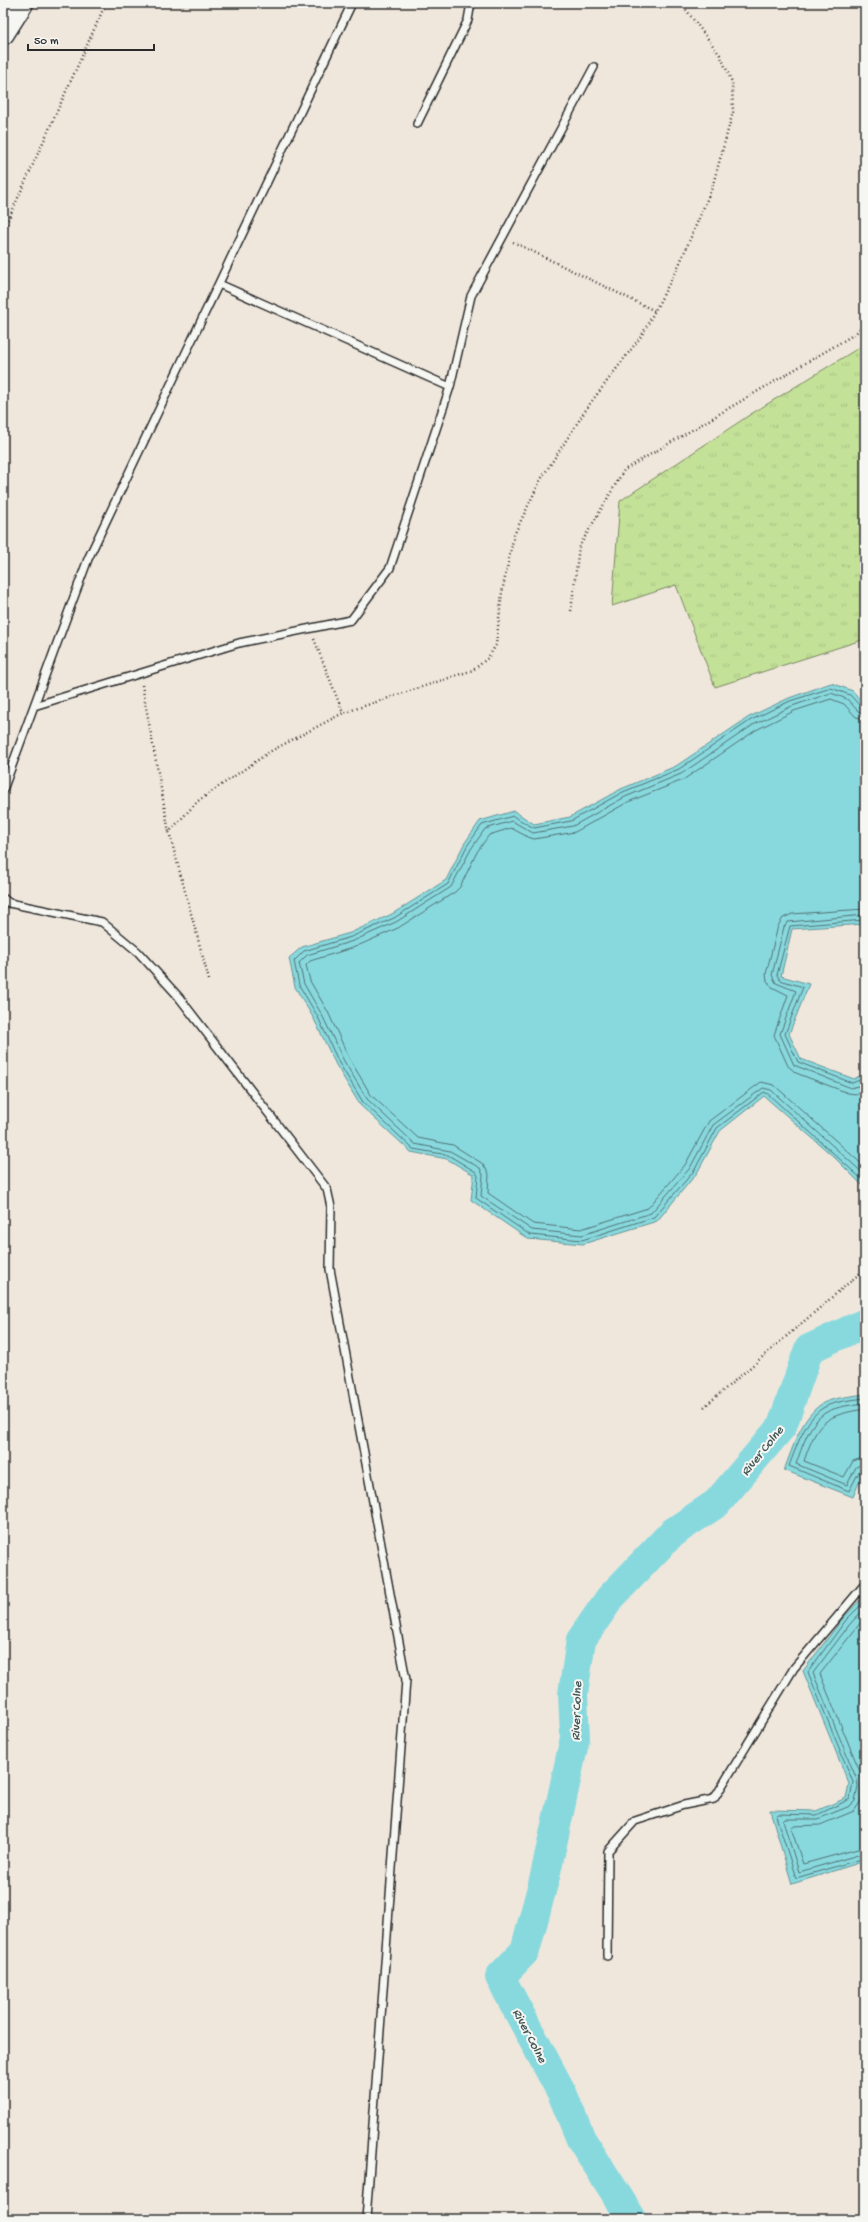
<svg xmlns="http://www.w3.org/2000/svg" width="868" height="2222" viewBox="0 0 868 2222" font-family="'Gochi Hand',sans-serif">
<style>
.grass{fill:url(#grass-tufts);stroke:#788662}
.water{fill:#88d9de;stroke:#639396}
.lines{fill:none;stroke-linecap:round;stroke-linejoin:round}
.shore{stroke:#507173;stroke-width:1}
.river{stroke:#88d9de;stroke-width:30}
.lane-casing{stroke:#2b2b2b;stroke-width:10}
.highway-casing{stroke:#2b2b2b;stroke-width:25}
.path{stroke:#2b2b2b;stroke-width:2.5;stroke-dasharray:1 3;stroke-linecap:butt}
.lane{stroke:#f6f6f2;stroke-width:7}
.highway{stroke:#f6f6f2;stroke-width:22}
.labels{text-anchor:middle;stroke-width:4;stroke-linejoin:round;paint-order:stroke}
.water-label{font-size:13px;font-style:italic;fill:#425658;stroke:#f6f6f2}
</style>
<defs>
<pattern id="grass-tufts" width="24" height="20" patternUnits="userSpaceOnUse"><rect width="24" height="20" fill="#c4e198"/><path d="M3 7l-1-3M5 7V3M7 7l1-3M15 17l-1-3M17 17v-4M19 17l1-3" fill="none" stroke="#a9c183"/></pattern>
</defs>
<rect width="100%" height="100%" fill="#efe7dc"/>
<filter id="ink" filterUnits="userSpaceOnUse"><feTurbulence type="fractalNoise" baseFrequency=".025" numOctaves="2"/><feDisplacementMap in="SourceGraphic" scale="8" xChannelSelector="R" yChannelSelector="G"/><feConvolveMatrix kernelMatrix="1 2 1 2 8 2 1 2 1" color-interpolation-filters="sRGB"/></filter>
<g filter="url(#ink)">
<path class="grass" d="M865,344V639L715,687L676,585L612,606L620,501L751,414Z"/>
<path class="water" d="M831,683L853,691L865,706V924L792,929L781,976L809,984L789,1034L801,1059L854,1079L865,1073V1188L834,1157L764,1096L720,1131L697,1173L657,1221L583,1244L528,1239L471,1200L474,1175L447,1159L411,1152L360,1105L336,1065L314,1019L295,987L289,958L302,947L350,933L392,914L446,880L464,844L480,821L514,811L534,824L570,817L621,789L676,766L749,717L789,698Z
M865,1394V1468L853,1497L784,1470C793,1448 800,1420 820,1405C829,1398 853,1396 865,1394Z
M865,1595V1861L792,1884L770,1810L816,1811L846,1798L849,1784L803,1671L843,1618Z"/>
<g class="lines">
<path class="shore" d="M865,708L861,707L850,695L831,688L790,701L751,720L679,769L623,792L571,821L534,828L513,816L482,825L467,846L448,884L394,918L351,937L304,951L294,961L299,985L318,1017L339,1063L363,1102L413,1149L448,1155L476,1172L478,1176L476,1198L530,1235L582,1240L654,1217L694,1171L717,1128L764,1092L768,1094L865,1182
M865,713L858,711L847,699L831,693L792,706L753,725L681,774L625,797L573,826L533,833L512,821L485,829L471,849L451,887L396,922L353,941L307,955L299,963L304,984L322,1015L344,1061L367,1099L415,1144L450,1151L480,1168L483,1175L481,1196L532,1230L582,1235L651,1213L690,1168L713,1125L763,1088L771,1090L865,1175
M865,719L856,717L844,704L831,699L794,711L756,730L683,780L628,802L575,832L534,839L528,837L511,828L489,835L477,852L460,887L455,892L398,928L355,947L310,961L306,965L310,981L328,1012L349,1058L371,1095L418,1138L453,1145L483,1164L489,1174L488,1193L533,1224L581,1229L648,1208L685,1165L709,1121L761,1082L774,1085L865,1167
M865,909L792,914L783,918L778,926L766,974L767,981L772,987L788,995L774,1035L788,1066L796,1073L848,1093L856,1094L865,1090
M865,915L788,922L784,927L772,975L776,983L796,991L780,1034L794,1065L851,1088L865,1084
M865,920L790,926L777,975L780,980L803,987L785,1034L798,1062L852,1083L865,1078
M865,1398C852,1400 834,1401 823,1408C805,1419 796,1448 789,1466L849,1491L860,1470L865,1468
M865,1403C853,1405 836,1406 825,1413C809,1423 802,1447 796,1464L847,1485L856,1467L865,1463
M865,1409C825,1415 817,1422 804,1461L844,1477L853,1461L865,1457
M865,1601L846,1620L808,1672L853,1782L850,1799L817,1815L778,1814L776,1816L796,1878L865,1858
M865,1608L850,1624L813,1673L857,1780L858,1786L855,1801L850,1806L818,1819H785L783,1821L799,1872L865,1853
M865,1617L820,1674L863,1779L861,1801L854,1811L820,1825L793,1826L791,1828L803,1864L865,1847"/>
<path class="river" d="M632,2219L581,2139L562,2093L500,1977L525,1951L545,1876L575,1738L573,1694L581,1640L610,1598L672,1533L717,1503L782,1426L809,1349L865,1323"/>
<defs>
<path id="lane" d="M417,124L468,20L471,3
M219,284L450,387
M34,706L239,643L351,620L390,568L450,387L471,296L594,67
M3,790L88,559L352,3
M3,898L9,903L102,922L138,952L178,996L327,1189L331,1207L330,1269L406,1680L366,2219
M607,1956L608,1851L635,1821L684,1805L714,1799L794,1668L865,1584"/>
<path id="highway" d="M3,33L22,3"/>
</defs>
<use href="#lane" class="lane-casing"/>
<use href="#highway" class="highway-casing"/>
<path class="path" d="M3,231L106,3
M513,242L655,311
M571,611L579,547L624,470L855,334L865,323
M314,639L343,713
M142,685L169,832
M209,980L169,832L198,801L271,751L343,713L473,670L488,658L496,645L502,592L514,535L541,479L589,405L642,335L679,265L712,188L733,112L732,82L720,55L681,3
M704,1407L865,1269"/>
<use href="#lane" class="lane"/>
<use href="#highway" class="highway"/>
</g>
</g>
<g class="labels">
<g class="water-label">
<text transform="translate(761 1450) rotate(-51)" y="5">River Colne</text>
<text transform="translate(575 1711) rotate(-88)" y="5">River Colne</text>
<text transform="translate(531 2035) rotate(62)" y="5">River Colne</text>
</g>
</g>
<rect width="868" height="2222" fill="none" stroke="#f6f6f2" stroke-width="16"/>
<rect x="8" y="8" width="852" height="2206" fill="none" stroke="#2b2b2b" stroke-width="1.5" filter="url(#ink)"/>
<path d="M28 44v6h126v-6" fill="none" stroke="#2b2b2b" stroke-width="2"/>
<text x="34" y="44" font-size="12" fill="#2b2b2b" stroke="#f6f6f2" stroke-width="3" paint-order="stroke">50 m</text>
</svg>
